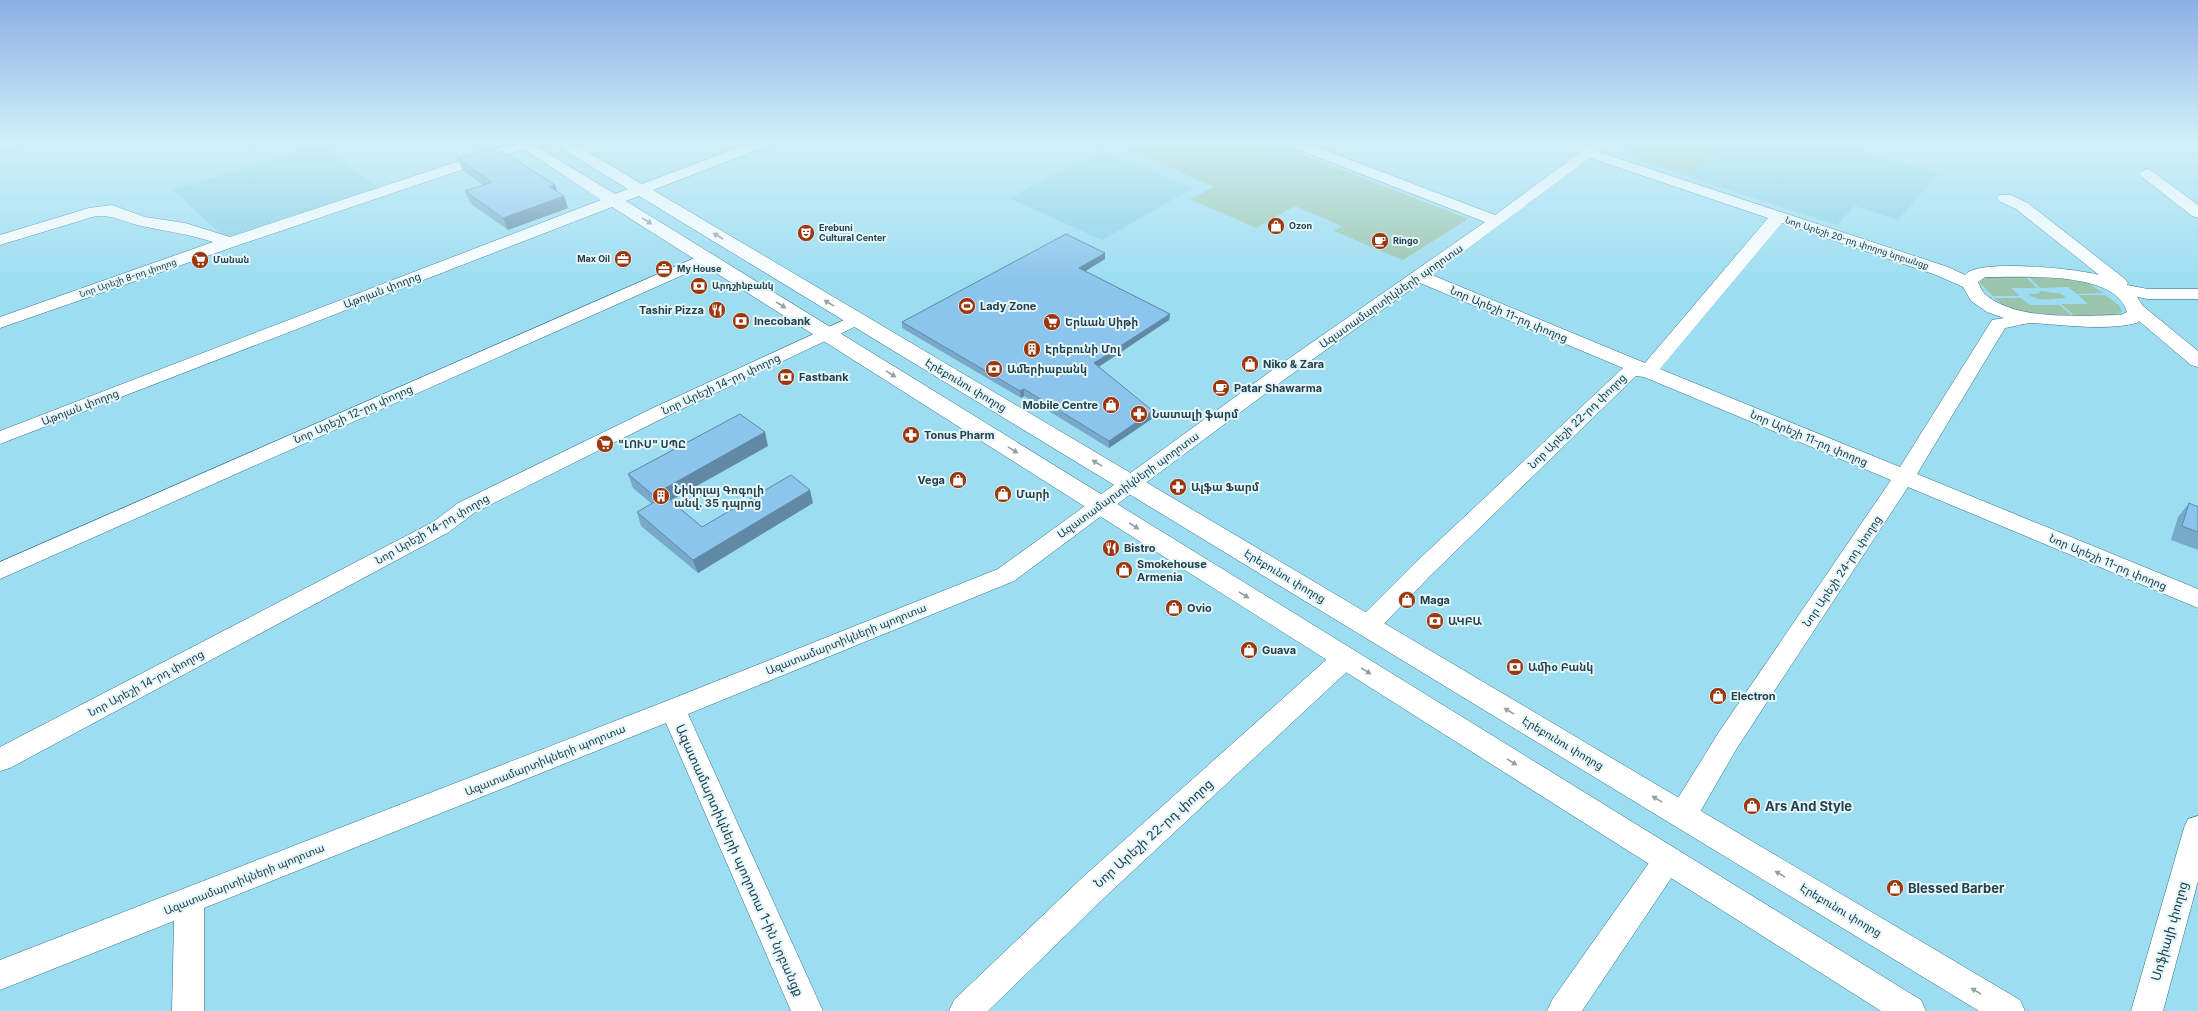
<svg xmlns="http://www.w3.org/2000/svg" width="2198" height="1011" viewBox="0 0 2198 1011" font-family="Inter,'Noto Sans Armenian',sans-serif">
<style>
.built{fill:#87d0e6}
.green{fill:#9ac4ab}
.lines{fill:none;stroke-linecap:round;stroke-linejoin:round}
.minor-casing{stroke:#327284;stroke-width:1}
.major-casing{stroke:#327284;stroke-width:1}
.minor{fill:#fff;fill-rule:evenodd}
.major{fill:#fff;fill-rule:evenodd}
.wall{fill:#78a9cb}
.shaded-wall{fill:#6189a5}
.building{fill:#8bc4ec;stroke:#6189a5}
.oneway{fill:#92a0a4}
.labels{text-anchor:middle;stroke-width:4;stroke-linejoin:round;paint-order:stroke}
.far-poi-label{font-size:9px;font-weight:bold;fill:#254048;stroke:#e3f6fc;text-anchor:start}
.far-street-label{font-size:9px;fill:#254048;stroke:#e3f6fc}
.street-label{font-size:11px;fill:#254048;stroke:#e3f6fc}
.poi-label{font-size:11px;font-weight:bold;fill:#254048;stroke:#e3f6fc;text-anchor:start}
.near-poi-label{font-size:13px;font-weight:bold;fill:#254048;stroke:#e3f6fc;text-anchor:start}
.near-street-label{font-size:13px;fill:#254048;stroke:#e3f6fc}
</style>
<rect width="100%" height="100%" fill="#9cddf1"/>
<path class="built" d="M1643,142H1829L1939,173L1898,220L1855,206L1837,225L1624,156Z
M320,144L378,188L226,239L173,190Z
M1102,151L1193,188L1102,240L1009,198Z"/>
<path class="green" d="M1145,142H1270L1468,219L1403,260L1334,231L1342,226L1295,206L1256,228L1190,199L1214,187L1128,150Z
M1646,142H1709L1722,146L1690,174L1628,154Z
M2024,275L2037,288H2011L2020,296H1993L1980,283V280L1983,277Z
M2027,275L2070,277L2085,281L2103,293L2077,294L2068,287L2040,288Z
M2041,291L2062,294L2066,298C2054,298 2039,303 2028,294H2038Z
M2078,295H2105L2119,305L2122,312L2112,315L2076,317L2061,304H2088Z
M1994,298H2021L2030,305H2059L2074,317C2045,317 2017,317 1994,298Z"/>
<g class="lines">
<defs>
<path id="minor" d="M0,142H19L17,145L0,149Z
M517,142H537L535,145L236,246L0,328V317L213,242C188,234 166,231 141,226C124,222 115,215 96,216L0,245V235L89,208L112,205L145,217L185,223L230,237Z
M1285,142H1304L1495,215L1594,142H1610L1599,152L1948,267L1965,275C1977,258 2079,269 2099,275L2016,209L1999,201L1997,198L1999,195H2011L2028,203L2125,279L2128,283L2127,285L2148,289H2198V299H2148L2137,297L2143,306L2198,351V367L2191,365L2139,321L2137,323C2104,331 2066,325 2032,323C2024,323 2013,327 2005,328L1917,474L2198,589V608L1908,487L1737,748L1693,824L1683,827L1673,824L1669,815L1673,806L1719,732L1891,480L1644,377L1636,376L1430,576L1376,632L1367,635L1358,632L1355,626L1358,620L1414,564L1623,368L1420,283L1285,379L1014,581L688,714L823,1011H791L666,723L204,908V1011H172L174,921L0,990V960L664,702L998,569L1271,371L1485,222L1287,145ZM1590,158L1768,218L1645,363L1432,275ZM1782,223L1936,275L1963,287L1971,301L1987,312L2004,318L1992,320L1900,467L1660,369ZM1985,277C2020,278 2115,269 2127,312L2121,315C2081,315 2019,322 1986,295C1982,292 1980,286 1978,282Z
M2147,169L2152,171L2198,205V218L2192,216L2142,177L2139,174L2142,171Z
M706,253L712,254L714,258L712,262L0,579V562Z
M857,314L863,315L866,319L863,323L667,416L474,513L449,532L10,768L0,771V747L433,522L458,503L653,408Z
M1345,648L1354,651L1358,658L1354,665L1105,897L988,1011H949L954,1000L1083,877L1336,651Z
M2198,816V881L2163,1011H2131L2184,828L2188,819Z
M1668,846L1678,850L1683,859L1678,868L1582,1011H1547L1552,1000L1658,850Z"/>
<path id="major" d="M513,142H529L615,194L628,189L556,145L554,142H571L642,184L752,142H771L769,145L653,190L2020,1000L2025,1011H1979L639,196L626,201L1921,1000L1926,1011H1881L612,207L0,444V431L601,200Z"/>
</defs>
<use href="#minor" class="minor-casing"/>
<use href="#major" class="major-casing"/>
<use href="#minor" class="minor"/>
<use href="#major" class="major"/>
</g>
<path class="wall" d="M497,153L555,185L557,191L568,208L508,230L470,203L465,191L483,185L463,171L458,159Z
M1105,259L1085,271L1170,314L1169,320L1098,367L1153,418L1109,448L1024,396L1021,398L902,328V322Z
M768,446L670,501L702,527L813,503L698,573L641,526L637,512L652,504L633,488L628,474Z
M2189,503L2198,507V550L2171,540L2178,517Z"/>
<path class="shaded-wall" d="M555,185L559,197L550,187Z
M564,196L568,208L508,230L503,218Z
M1105,253V259L1079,275V268Z
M1170,314L1169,320L1094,370V363Z
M1024,389V396L1021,398L1020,391Z
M1153,411V418L1109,448V441Z
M765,432L768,446L657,508L653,495Z
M810,490L813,503L698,573L693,560Z"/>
<path class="building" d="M490,149L497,153L502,151L555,185L550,187L564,196L503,218L465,191L492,182L458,159Z
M1066,234L1105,253L1079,268L1170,314L1094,363L1153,411L1109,441L1024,389L1020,391L902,322Z
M740,414L765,432L653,495L628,474Z
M791,475L810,490L693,560L637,512L665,496L702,527Z
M2189,503L2198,507V532L2182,526Z"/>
<defs><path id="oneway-solid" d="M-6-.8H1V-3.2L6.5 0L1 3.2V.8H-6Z"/></defs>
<g class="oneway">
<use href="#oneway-solid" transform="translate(647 221) rotate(32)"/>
<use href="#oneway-solid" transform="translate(718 236) rotate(-149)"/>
<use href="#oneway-solid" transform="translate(829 303) rotate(-149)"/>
<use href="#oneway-solid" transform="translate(781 305) rotate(32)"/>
<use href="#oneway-solid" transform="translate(891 374) rotate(32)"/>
<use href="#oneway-solid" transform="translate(1013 450) rotate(32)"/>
<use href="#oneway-solid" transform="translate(1097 463) rotate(-149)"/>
<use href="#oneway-solid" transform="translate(1134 526) rotate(32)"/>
<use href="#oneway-solid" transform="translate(1244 595) rotate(32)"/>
<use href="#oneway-solid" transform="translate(1366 671) rotate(32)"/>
<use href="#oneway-solid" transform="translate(1509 711) rotate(-149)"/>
<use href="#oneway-solid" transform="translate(1512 762) rotate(32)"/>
<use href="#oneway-solid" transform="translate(1657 799) rotate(-149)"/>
<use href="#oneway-solid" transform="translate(1780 874) rotate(-149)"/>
<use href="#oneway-solid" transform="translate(1976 991) rotate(-149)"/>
</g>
<linearGradient id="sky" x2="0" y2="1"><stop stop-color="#8bafe5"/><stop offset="0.5" stop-color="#d2f0f9"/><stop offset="1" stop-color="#d2f0f9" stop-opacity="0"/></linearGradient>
<rect width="2198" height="283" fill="url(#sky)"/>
<defs>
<symbol id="shop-disc" viewBox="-11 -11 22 22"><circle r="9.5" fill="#9c370d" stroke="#e3f6fc"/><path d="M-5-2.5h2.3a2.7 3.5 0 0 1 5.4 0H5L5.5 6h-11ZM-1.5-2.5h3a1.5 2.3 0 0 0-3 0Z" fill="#fff"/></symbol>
<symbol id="theatre-disc" viewBox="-11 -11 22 22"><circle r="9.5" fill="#9c370d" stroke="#e3f6fc"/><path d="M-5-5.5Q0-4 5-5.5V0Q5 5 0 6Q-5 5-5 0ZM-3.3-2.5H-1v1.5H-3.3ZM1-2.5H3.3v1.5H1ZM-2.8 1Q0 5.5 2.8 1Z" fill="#fff"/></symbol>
<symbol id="cafe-disc" viewBox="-11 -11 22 22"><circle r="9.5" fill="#9c370d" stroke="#e3f6fc"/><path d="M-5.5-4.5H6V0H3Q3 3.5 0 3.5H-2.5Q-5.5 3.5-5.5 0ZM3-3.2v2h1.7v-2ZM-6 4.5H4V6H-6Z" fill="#fff"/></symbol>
<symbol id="office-disc" viewBox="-11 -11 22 22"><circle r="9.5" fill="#9c370d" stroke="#e3f6fc"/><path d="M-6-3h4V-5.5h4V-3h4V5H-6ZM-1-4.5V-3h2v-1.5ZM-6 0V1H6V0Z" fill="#fff"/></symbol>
<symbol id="supermarket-disc" viewBox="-11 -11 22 22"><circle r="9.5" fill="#9c370d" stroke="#e3f6fc"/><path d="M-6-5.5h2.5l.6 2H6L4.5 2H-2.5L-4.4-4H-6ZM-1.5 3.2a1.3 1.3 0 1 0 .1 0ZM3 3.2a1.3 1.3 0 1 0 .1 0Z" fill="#fff"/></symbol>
<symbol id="bank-disc" viewBox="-11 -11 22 22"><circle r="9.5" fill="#9c370d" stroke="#e3f6fc"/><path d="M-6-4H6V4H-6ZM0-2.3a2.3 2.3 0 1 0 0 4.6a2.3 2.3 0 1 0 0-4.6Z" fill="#fff"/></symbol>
<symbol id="stadium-disc" viewBox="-11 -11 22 22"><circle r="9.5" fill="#9c370d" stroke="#e3f6fc"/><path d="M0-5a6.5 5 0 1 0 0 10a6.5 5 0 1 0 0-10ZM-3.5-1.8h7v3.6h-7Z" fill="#fff"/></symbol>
<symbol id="restaurant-disc" viewBox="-11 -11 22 22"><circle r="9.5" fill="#9c370d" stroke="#e3f6fc"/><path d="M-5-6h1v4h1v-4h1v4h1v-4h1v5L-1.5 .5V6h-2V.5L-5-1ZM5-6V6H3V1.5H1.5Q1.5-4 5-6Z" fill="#fff"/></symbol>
<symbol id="building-disc" viewBox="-11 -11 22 22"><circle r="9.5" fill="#9c370d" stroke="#e3f6fc"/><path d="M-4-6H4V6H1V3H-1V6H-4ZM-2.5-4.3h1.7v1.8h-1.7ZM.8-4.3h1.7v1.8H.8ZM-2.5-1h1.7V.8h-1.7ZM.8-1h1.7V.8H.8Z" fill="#fff"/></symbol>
<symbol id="pharmacy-disc" viewBox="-11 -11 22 22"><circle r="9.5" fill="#9c370d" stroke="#e3f6fc"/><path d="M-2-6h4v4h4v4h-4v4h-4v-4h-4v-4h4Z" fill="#fff"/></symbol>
</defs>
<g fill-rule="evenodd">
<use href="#shop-disc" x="1266" y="216" width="20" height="20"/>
<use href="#theatre-disc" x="796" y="223" width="20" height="20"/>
<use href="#cafe-disc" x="1370" y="231" width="20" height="20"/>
<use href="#office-disc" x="613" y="249" width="20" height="20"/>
<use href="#supermarket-disc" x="190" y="250" width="20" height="20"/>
<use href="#office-disc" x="654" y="259" width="20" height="20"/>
<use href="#bank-disc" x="689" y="276" width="20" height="20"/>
<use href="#stadium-disc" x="957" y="296" width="20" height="20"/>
<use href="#restaurant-disc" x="707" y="300" width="20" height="20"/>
<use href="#bank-disc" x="731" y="311" width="20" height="20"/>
<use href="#supermarket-disc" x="1042" y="312" width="20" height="20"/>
<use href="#building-disc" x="1022" y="339" width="20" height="20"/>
<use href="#shop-disc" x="1240" y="354" width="20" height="20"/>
<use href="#bank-disc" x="984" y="359" width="20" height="20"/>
<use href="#bank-disc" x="776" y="367" width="20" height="20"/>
<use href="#cafe-disc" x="1211" y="378" width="20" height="20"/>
<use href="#shop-disc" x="1101" y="395" width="20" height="20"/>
<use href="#pharmacy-disc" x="1129" y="404" width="20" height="20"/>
<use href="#pharmacy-disc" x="901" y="425" width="20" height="20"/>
<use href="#supermarket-disc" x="595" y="434" width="20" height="20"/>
<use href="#shop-disc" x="948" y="470" width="20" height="20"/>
<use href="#pharmacy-disc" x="1168" y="477" width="20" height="20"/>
<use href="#shop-disc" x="993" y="484" width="20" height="20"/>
<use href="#building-disc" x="651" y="486" width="20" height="20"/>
<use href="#restaurant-disc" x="1101" y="538" width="20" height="20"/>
<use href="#shop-disc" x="1114" y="560" width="20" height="20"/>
<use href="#shop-disc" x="1397" y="590" width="20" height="20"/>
<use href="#shop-disc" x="1164" y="598" width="20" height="20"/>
<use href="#bank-disc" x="1425" y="611" width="20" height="20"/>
<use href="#shop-disc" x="1239" y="640" width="20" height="20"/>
<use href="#bank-disc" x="1505" y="657" width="20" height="20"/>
<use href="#shop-disc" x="1708" y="686" width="20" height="20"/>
<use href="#shop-disc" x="1742" y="796" width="20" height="20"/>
<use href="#shop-disc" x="1885" y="878" width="20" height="20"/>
</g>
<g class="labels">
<g class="far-poi-label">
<text x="1289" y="229">Ozon</text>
<text x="819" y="231">Erebuni<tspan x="819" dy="10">Cultural Center</tspan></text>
<text x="1393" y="244">Ringo</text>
<text x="610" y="262" text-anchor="end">Max Oil</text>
<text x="213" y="263">Մանան</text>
<text x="677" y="272">My House</text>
<text x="712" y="289">Արդշինբանկ</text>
</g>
<g class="far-street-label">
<text transform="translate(1857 243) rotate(18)" y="3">Նոր Արեշի 20-րդ փողոց նրբանցք</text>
<text transform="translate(128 278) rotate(-19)" y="3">Նոր Արեշի 8-րդ փողոց</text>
</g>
<g class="street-label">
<text transform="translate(382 290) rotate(-21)" y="4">Աթոյան փողոց</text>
<text transform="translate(1391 296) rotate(-35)" y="4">Ազատամարտիկների պողոտա</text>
<text transform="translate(1509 314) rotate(23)" y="4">Նոր Արեշի 11-րդ փողոց</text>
<text transform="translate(721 384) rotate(-25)" y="4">Նոր Արեշի 14-րդ փողոց</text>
<text transform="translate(966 385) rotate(31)" y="4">Էրեբունու փողոց</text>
<text transform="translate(80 407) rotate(-21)" y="4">Աթոյան փողոց</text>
<text transform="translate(353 414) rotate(-24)" y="4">Նոր Արեշի 12-րդ փողոց</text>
<text transform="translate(1577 421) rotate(-44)" y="4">Նոր Արեշի 22-րդ փողոց</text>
<text transform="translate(1809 438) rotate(23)" y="4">Նոր Արեշի 11-րդ փողոց</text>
<text transform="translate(1128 485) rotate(-36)" y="4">Ազատամարտիկների պողոտա</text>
<text transform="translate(432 529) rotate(-30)" y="4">Նոր Արեշի 14-րդ փողոց</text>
<text transform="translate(2108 562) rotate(23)" y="4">Նոր Արեշի 11-րդ փողոց</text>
<text transform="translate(1842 571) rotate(-56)" y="4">Նոր Արեշի 24-րդ փողոց</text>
<text transform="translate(1285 576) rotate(31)" y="4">Էրեբունու փողոց</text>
<text transform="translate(846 639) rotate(-22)" y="4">Ազատամարտիկների պողոտա</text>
<text transform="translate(146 683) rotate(-28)" y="4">Նոր Արեշի 14-րդ փողոց</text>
<text transform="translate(1563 743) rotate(31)" y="4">Էրեբունու փողոց</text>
<text transform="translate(545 760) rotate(-22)" y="4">Ազատամարտիկների պողոտա</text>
<text transform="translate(244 879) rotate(-22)" y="4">Ազատամարտիկների պողոտա</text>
<text transform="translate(1841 910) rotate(31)" y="4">Էրեբունու փողոց</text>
</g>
<g class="poi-label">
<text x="980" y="310">Lady Zone</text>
<text x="704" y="314" text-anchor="end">Tashir Pizza</text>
<text x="754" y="325">Inecobank</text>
<text x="1065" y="326">Երևան Սիթի</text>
<text x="1045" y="353">Էրեբունի Մոլ</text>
<text x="1263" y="368">Niko &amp; Zara</text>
<text x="1007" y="373">Ամերիաբանկ</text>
<text x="799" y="381">Fastbank</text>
<text x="1234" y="392">Patar Shawarma</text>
<text x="1098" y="409" text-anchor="end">Mobile Centre</text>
<text x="1152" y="418">Նատալի ֆարմ</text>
<text x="924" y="439">Tonus Pharm</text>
<text x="618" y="448">"ԼՈՒՍ" ՍՊԸ</text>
<text x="945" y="484" text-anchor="end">Vega</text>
<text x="1191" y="491">Ալֆա Ֆարմ</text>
<text x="674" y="494">Նիկոլայ Գոգոլի<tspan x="674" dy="13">անվ. 35 դպրոց</tspan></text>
<text x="1016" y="498">Մարի</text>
<text x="1124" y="552">Bistro</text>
<text x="1137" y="568">Smokehouse<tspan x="1137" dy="13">Armenia</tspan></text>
<text x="1420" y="604">Maga</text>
<text x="1187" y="612">Ovio</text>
<text x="1448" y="625">ԱԿԲԱ</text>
<text x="1262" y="654">Guava</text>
<text x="1528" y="671">Ամիօ Բանկ</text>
<text x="1731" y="700">Electron</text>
</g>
<g class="near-poi-label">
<text x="1765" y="811">Ars And Style</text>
<text x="1908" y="893">Blessed Barber</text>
</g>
<g class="near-street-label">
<text transform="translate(1153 833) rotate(-42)" y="5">Նոր Արեշի 22-րդ փողոց</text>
<text transform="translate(740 860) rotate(66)" y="5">Ազատամարտիկների պողոտա 1-ին նրբանցք</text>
<text transform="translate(2169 931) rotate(-74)" y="5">Սոֆիայի փողոց</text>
</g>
</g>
</svg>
